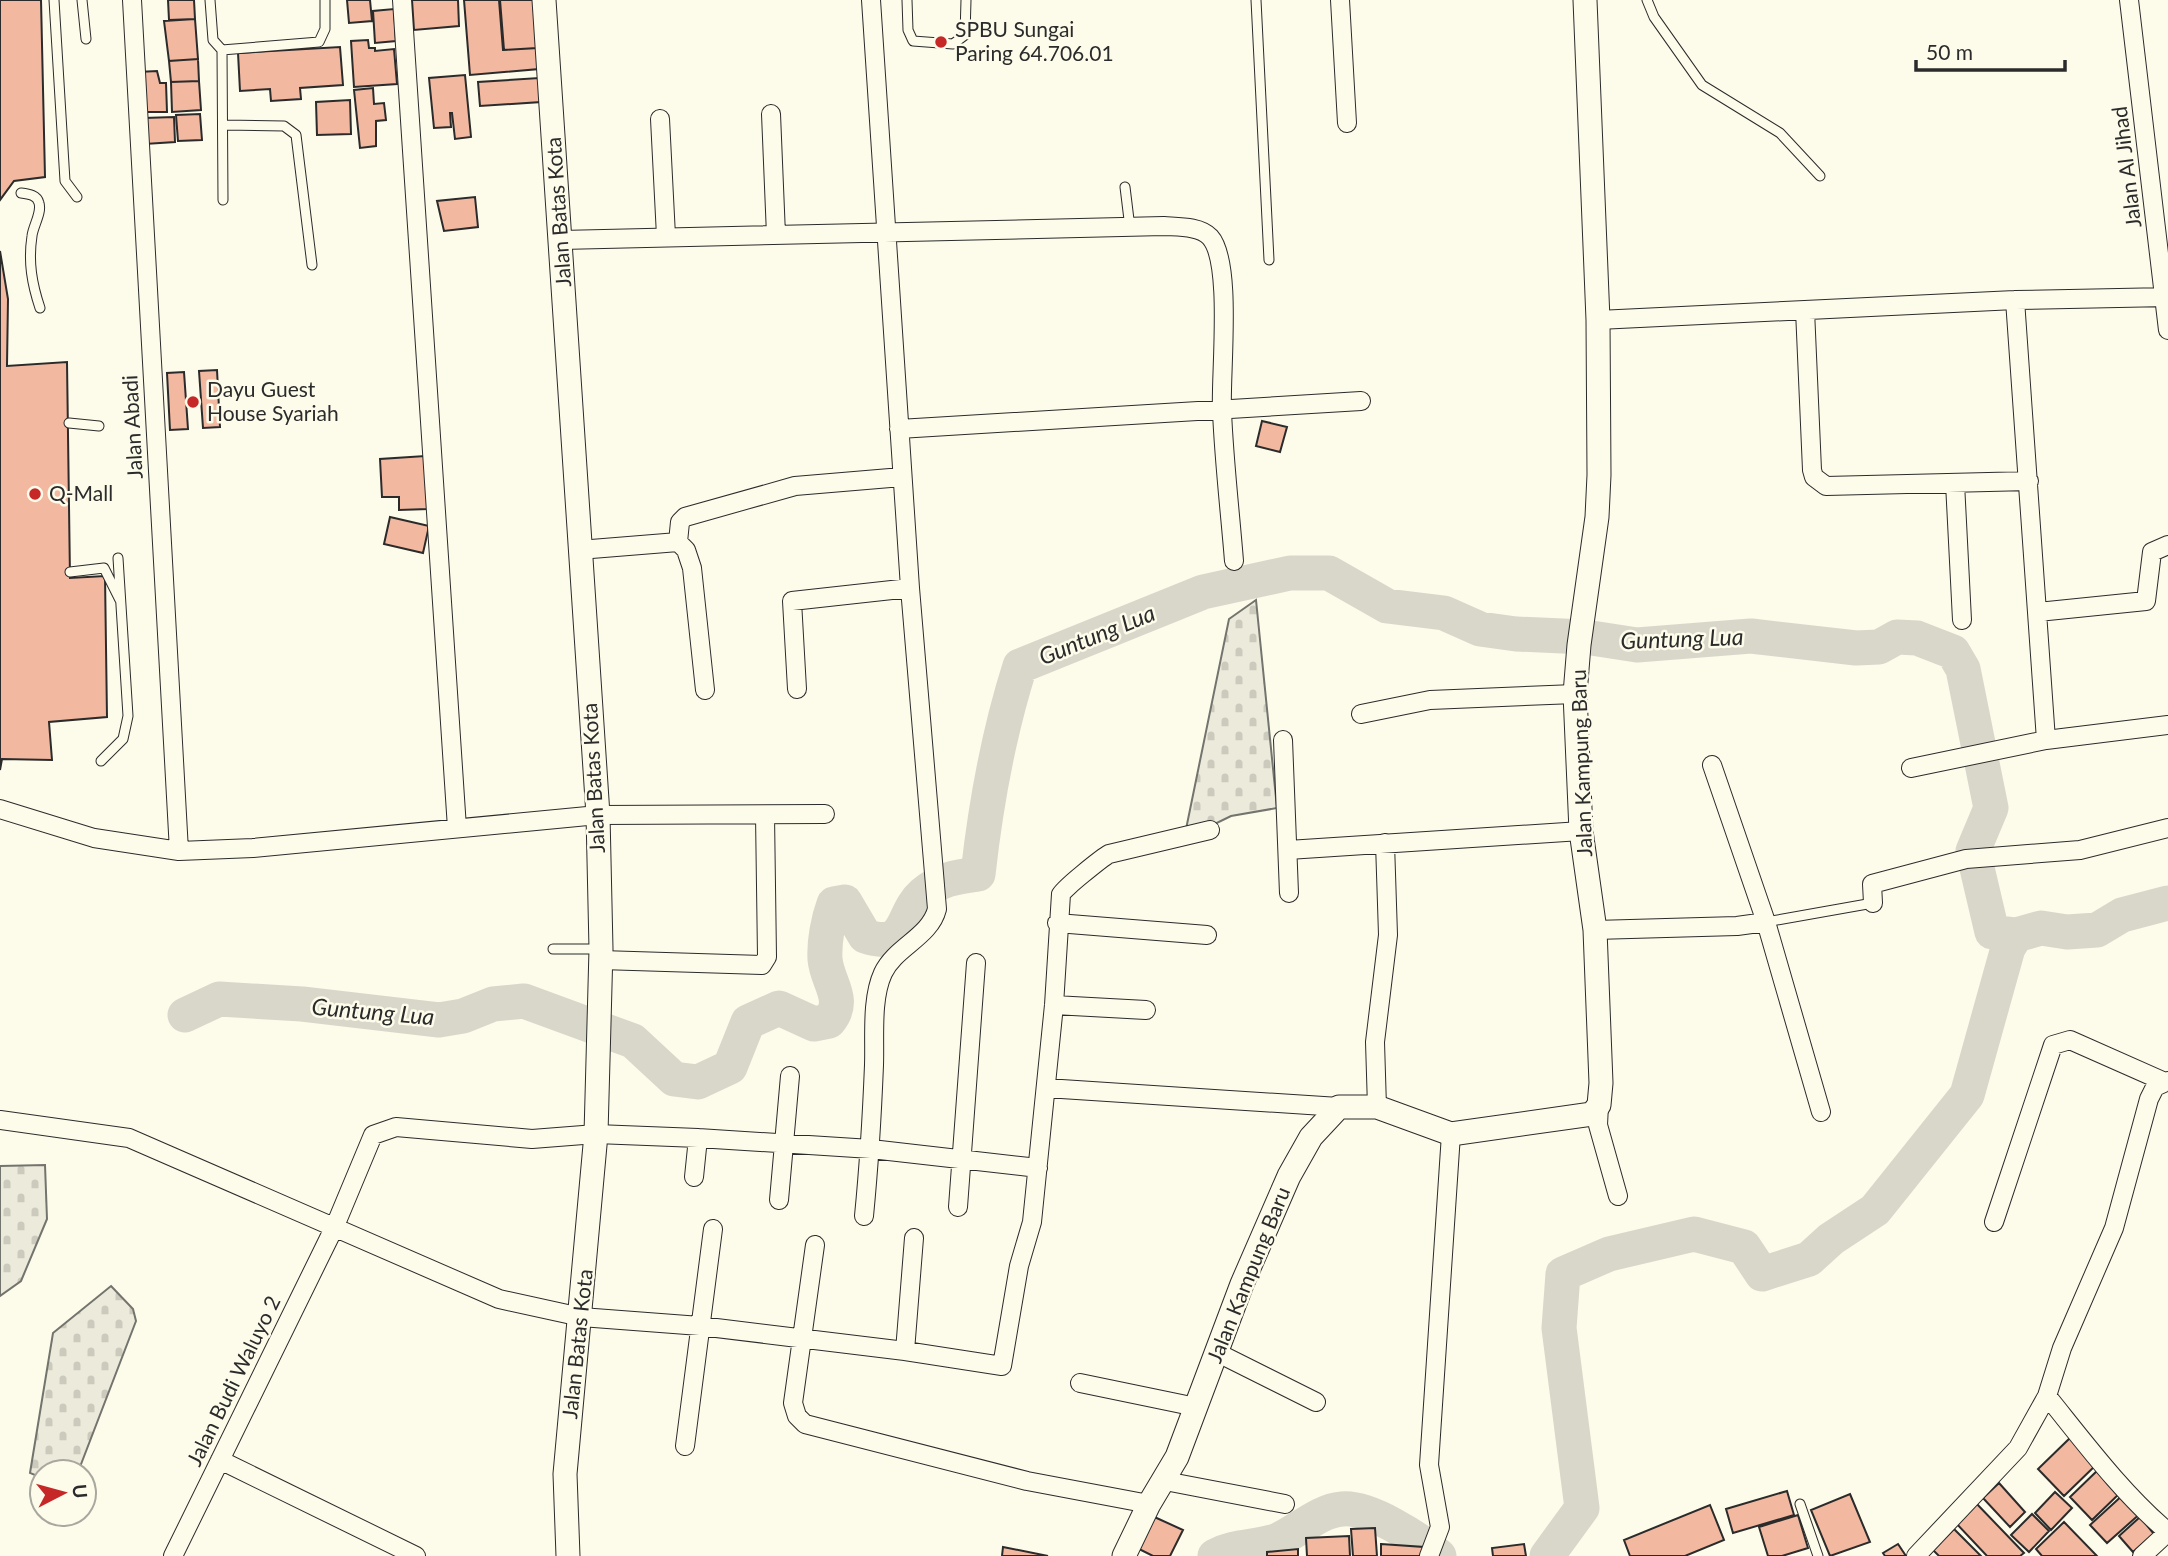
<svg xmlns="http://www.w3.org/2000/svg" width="2168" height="1556" viewBox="0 0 2168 1556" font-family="Lato,sans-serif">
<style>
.cemetery{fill:url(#cemetery-stones);stroke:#74746e;stroke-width:2}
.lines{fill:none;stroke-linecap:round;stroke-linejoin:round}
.river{stroke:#d8d7c9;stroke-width:35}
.building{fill:#f2b8a0;stroke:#2b2b2b;stroke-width:2}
.service-casing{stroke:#2b2b2b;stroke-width:11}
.minor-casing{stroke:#2b2b2b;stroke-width:20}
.tertiary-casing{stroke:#2b2b2b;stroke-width:25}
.service{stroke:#fdfbea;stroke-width:9}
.minor{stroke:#fdfbea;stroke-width:18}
.tertiary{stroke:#fdfbea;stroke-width:23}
.poi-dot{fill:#c62828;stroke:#fdfbea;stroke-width:2.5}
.labels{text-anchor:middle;stroke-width:5;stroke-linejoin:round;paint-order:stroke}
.poi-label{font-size:21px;fill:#2b2b2b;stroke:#fdfbea;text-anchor:start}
.street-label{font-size:21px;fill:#2b2b2b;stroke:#fdfbea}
.water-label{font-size:23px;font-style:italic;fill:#2b2b2b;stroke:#fdfbea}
</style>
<defs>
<pattern id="cemetery-stones" width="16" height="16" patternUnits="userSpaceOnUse" patternTransform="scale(1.75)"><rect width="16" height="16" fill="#ecebdb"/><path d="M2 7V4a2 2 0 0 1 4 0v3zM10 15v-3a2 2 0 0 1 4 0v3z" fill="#cbcabc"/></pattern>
</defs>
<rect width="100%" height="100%" fill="#fdfbea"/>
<path class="cemetery" d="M1256,600L1277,808L1231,816L1184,839L1229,619Z
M45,1165L47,1219L21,1281L0,1296V1166Z
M111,1286L133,1309L136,1321L78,1472H42V1478L30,1473L53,1333Z"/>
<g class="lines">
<path class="river" d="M185,1015L219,999L302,1004L439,1020L463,1016L493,1004L524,1001L633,1041L674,1079L698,1082L730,1067L748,1022L779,1008L814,1024L829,1021C847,999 827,983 825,959C824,942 828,920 834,904L845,902L865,936C909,951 900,914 923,894C940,879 956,877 978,874C986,802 998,735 1020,666L1203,592L1290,573H1329L1387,606L1444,613L1480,629L1516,634L1585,637L1637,645L1751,636L1856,648L1879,647L1897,637L1917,638L1953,652L1963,669L1991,808L1973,851L1992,932L2016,935
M1215,1556C1235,1545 1257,1548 1278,1540C1299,1531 1318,1511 1342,1509C1369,1506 1419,1539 1439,1556
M1547,1556L1582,1508L1559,1328L1563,1274L1609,1254L1694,1234L1744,1247L1762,1274L1809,1259L1831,1239L1875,1210L1967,1095L2008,948L2016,935L2041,928L2067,932L2097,930L2122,915L2168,903"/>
</g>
<path class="building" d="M0,0H41L45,177L14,181L0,200Z
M168,0H194L195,19L169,20Z
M347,0H370L372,21L349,23Z
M412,0H458L459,26L414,30Z
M464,0H499L503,50L537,48L539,69L470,75Z
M500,0H533L537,48L504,50Z
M394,9L396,41L375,43L373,11Z
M195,19L198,59L169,61L164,21Z
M368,40L369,48H375V51L394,49L397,84L354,87L351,41Z
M340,47L343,85L300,88L301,99L271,101L270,89L240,91L238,53Z
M198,59L199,81L171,82L169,61Z
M157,71L160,83H166L167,112H139L138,72Z
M465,75L471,137L455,139L452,113H450L451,127L434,128L429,78Z
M539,78L541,102L480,106L478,82Z
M199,81L201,110L172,112L171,82Z
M373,88L374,104L384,103L386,120L376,121V146L360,148L354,90Z
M350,100L351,134L317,135L316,102Z
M200,114L202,140L178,141L176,115Z
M174,117L175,142L145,144L144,118Z
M475,197L478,227L444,231L437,201Z
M0,251L8,299L7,366L67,362L70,578L105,576L107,717L49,722L52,760L2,759L0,770Z
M217,370L220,427L203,428L199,371Z
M184,372L188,429L170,430L167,373Z
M1262,421L1287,427L1280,452L1256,446Z
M425,456L428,509L399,510V497H382L380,459Z
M390,517L429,526L423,553L384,544Z
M2071,1437L2097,1464L2064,1496L2038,1469Z
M2100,1468L2122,1491L2092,1520L2070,1497Z
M1999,1483L2025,1512L2010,1527L1983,1498Z
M1787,1491L1794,1515L1733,1533L1726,1509Z
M2055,1492L2072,1508L2051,1530L2035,1513Z
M2125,1493L2142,1512L2107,1543L2090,1525Z
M1850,1494L1870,1542L1830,1556L1811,1510Z
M1975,1502L2024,1553L2020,1556H1987L1955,1522Z
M1710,1505L1724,1540L1685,1556H1630L1624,1540Z
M2032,1514L2049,1531L2029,1552L2011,1535Z
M1150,1515L1183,1530L1170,1556H1153L1135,1547Z
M1798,1515L1808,1548L1782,1556H1768L1759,1527Z
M2140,1517L2154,1534L2133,1552L2119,1536Z
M2064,1522L2097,1556H2042L2036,1549Z
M1375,1528L1377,1556H1353L1351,1529Z
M1954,1529L1981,1556H1939L1933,1550Z
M1349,1536L1350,1556H1307L1306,1538Z
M1381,1544L1424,1547L1423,1556H1381Z
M1524,1544L1526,1556H1493L1492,1548Z
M1898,1544L1906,1556H1885L1883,1553Z
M1003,1547L1048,1556H1002Z
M1298,1549V1556H1267V1552Z"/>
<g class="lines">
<defs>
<path id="service" d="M54,0L65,181L77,197
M82,0L86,39
M210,0L213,40L222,50L319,42L325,29V0
M907,0L908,30L913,41L953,44L965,35L966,0
M1256,0L1269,260
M1647,0L1654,17L1702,85L1780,133L1820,176
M222,50L223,200
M224,125L284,126L296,135L312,265
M1125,187L1130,228
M21,193C29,194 37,195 39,203C42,213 33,226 32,236C28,262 32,284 40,308
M69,423L99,426
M70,572L104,568L120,600
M101,761L123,739L128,716L118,558
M1766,922L1873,903
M553,949H599
M1800,1504L1818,1556"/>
<path id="minor" d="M132,0L179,851
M402,0L457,828
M1340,0L1347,123
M2129,0L2168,330
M771,114L776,235
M660,119L666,236
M561,240L1164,226C1178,227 1200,226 1210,237C1233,262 1220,375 1222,411C1224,461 1230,511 1234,561
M2015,300L2046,740L2168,725
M1805,310L1812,470L1814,477L1826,486L2029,481
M1598,320L2015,300L2168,297
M899,429L1361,401
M1955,483L1962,620
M678,542L686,550L692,568L705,690
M579,550L678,542L680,522L685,517L795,486L902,477
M2038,612L2146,601L2152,552L2168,545
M797,689L792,601L910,588
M1361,714L1430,700L1575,694
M1283,740L1289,893
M1712,765L1766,922L1821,1112
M1911,768L2046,740
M0,809L94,838L179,851L253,848L598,815L825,814
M1288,850L1581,831
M1873,903L1872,884L1966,859L2080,850L2168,828
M1057,923L1207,935
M1595,930L1737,926L1766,922
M601,960L762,965L767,957L765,815
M1054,1005L1146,1010
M1046,1088L1339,1107
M1599,1105L1598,1125L1618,1196
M1377,1107L1375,1042L1388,935L1385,843
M0,1120L129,1138L499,1299L581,1317L700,1326L905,1351
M694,1177L698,1138
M779,1200L790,1076
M958,1207L976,963
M864,1216C869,1165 872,1115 874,1065C875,1037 871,999 883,973C895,947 930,937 937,909L910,588L871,0
M1994,1222L2053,1045L2070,1040L2165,1082
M914,1238L905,1351L1002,1366L1019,1266L1032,1222L1054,1005L1061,894C1062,890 1103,857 1109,854L1210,830
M815,1245L793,1403L797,1416L805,1424L1027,1481L1149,1504
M1218,1353L1316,1402
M1080,1383L1196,1407
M2047,1396C2085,1443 2122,1493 2168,1532
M685,1446L713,1229
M220,1460L416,1556
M1165,1481L1285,1504
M173,1556L335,1226L373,1135L396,1127L532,1139L596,1134L698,1138L871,1149L1038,1168
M1429,1556L1440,1527L1429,1465L1451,1134
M1916,1556L2018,1448L2047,1396L2062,1348L2114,1228L2149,1099L2155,1087L2168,1081
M2142,1556L2168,1532"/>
<path id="tertiary" d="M544,0L598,815L601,949L596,1134L565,1474L568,1556
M1124,1556L1149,1504L1177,1457L1242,1284L1289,1176L1311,1137L1339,1107H1377L1451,1134L1592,1114L1599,1105L1601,1083L1595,930L1581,831L1575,694L1579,645L1597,517L1599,475L1598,320L1585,0"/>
</defs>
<use href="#service" class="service-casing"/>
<use href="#minor" class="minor-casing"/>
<use href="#tertiary" class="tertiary-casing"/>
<use href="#service" class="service"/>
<use href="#minor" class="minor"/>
<use href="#tertiary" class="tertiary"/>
</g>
<g class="poi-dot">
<circle cx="941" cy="42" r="7"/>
<circle cx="193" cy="402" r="7"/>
<circle cx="35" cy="494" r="7"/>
</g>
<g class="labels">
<g class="poi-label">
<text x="955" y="37">SPBU Sungai<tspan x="955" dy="24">Paring 64.706.01</tspan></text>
<text x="207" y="397">Dayu Guest<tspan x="207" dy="24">House Syariah</tspan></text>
<text x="49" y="501">Q-Mall</text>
</g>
<g class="street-label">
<text transform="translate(2127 167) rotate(-97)" y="7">Jalan Al Jihad</text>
<text transform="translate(559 212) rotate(-94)" y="7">Jalan Batas Kota</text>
<text transform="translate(133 427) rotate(-93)" y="7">Jalan Abadi</text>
<text transform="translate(1582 763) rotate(-92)" y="7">Jalan Kampung Baru</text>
<text transform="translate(594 778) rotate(-93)" y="7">Jalan Batas Kota</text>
<text transform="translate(1249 1275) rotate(-68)" y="7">Jalan Kampung Baru</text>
<text transform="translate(578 1344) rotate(-84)" y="7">Jalan Batas Kota</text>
<text transform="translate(234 1381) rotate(-64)" y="7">Jalan Budi Waluyo 2</text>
</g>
<g class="water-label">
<text transform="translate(1097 635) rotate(-22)" y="8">Guntung Lua</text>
<text transform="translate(1682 639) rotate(-2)" y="8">Guntung Lua</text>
<text transform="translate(373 1012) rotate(5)" y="8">Guntung Lua</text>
</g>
</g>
<g transform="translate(63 1493) rotate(84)"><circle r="33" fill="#fdfbea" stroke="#a9a89e" stroke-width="2"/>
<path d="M0-5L12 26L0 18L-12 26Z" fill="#c62828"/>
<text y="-10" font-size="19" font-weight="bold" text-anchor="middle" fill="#2b2b2b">U</text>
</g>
<path d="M1916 60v10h149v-10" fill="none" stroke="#2b2b2b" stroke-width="3.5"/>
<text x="1926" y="60" font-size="21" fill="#2b2b2b" stroke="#fdfbea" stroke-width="5" paint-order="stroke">50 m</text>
</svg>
